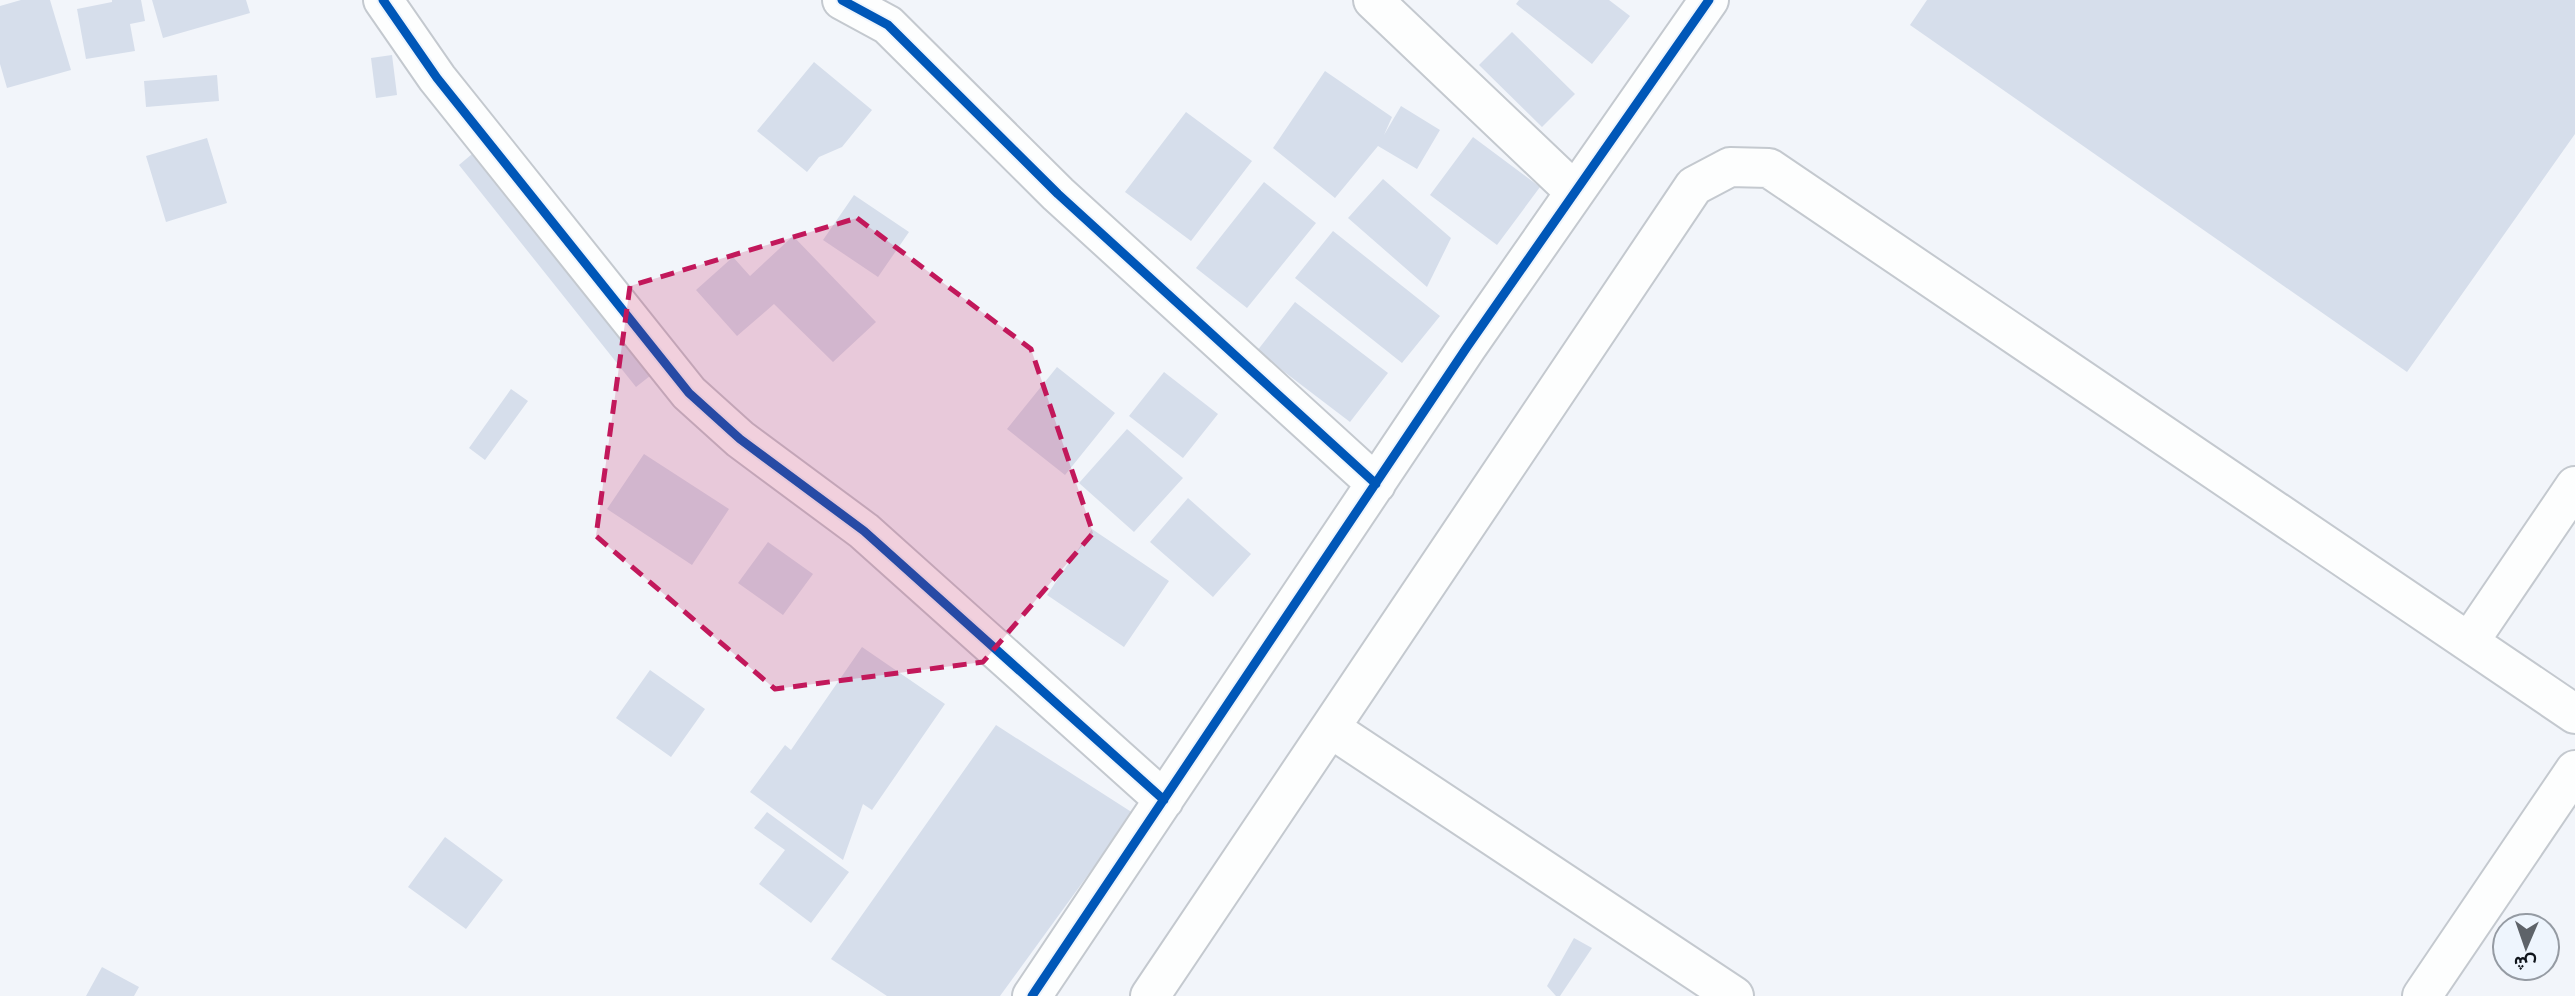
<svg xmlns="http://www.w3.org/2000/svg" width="2575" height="996" viewBox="0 0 2575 996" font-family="'Titillium Web',Vazirmatn,sans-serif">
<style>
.building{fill:#d6deeb}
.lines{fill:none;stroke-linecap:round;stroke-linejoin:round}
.minor-casing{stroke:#c4c9cf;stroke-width:42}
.minor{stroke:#fdfefe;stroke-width:38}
.cycleway-casing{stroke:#eef5fd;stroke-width:13}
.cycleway{stroke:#0057b8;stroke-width:9}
.marked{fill:#c2185b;fill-opacity:0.2;stroke:#c2185b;stroke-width:5;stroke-dasharray:14 9;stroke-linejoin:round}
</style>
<rect width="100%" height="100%" fill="#f2f5fa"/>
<path class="building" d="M21,0H50L71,70L7,88L0,64V6Z
M112,0H141L145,21L130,24L135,51L86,59L77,9L112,2Z
M152,0H246L250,13L163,38Z
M1519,0H1609L1630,16L1592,64L1516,4Z
M1927,0H2575V134L2407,372L1910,25Z
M1512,32L1575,94L1542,127L1479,65Z
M392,55L397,95L376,98L371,58Z
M814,62L872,110L842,147L819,157L807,172L757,131Z
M1325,71L1392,117L1384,135L1401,106L1440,130L1417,169L1378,146L1335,198L1273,148Z
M217,75L219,101L146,107L144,81Z
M1186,112L1252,161L1191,241L1125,192Z
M1473,137L1540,187L1497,245L1430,195Z
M207,138L227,203L166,222L146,156Z
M478,149L655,372L636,387L459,165Z
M1383,179L1451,238L1427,287L1348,218Z
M1264,182L1316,223L1247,308L1196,268Z
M854,195L909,232L878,277L823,240Z
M1333,231L1440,316L1402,363L1295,278Z
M793,236L876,322L833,362L774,304L737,336L696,290L733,257L750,276Z
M1295,302L1388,373L1350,422L1257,351Z
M1057,367L1115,413L1065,475L1007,429Z
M1164,372L1218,414L1183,458L1129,416Z
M511,389L528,401L485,460L469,448Z
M1127,429L1183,478L1134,532L1079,483Z
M644,454L729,509L692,565L607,509Z
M1188,498L1251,554L1213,597L1150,542Z
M1092,529L1169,581L1124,647L1047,595Z
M768,542L813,574L783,615L738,583Z
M862,647L945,704L872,810L863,804L843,860L750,792L785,745L791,750Z
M650,670L705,709L671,757L616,718Z
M996,725L1133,813L1000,996H887L831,959Z
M767,812L849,872L811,923L759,884L785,850L754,828Z
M445,837L503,880L466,929L408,887Z
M1574,938L1592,948L1560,996H1556L1547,986Z
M102,967L139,987L134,996H86Z"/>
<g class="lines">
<defs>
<path id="minor" d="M383,0L437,78L689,393L740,439L864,531L1164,800
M842,0L888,25L1058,194L1376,484
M1373,0L1575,192
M2469,642L2575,486
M1330,728L1734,996
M1032,996L1467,347L1709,0
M1150,996L1694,186L1730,167L1769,168L2575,714
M2422,996L2575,770"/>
</defs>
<use href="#minor" class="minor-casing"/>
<use href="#minor" class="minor"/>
<defs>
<path id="cycleway" d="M383,0L437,78L689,393L740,439L864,531L1164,800
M842,0L888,25L1058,194L1376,484
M1032,996L1467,347L1709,0"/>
</defs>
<use href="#cycleway" class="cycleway-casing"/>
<use href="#cycleway" class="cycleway"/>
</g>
<path class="marked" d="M857,218L1031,349L1093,533L983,662L775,689L596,536L630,286Z"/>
<g transform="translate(2526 947) rotate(182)"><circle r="33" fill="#eef5fd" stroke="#959ba3" stroke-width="2"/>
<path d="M0-5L12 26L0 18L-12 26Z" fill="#5e6369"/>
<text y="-10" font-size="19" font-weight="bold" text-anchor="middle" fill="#0f141b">ش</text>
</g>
</svg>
